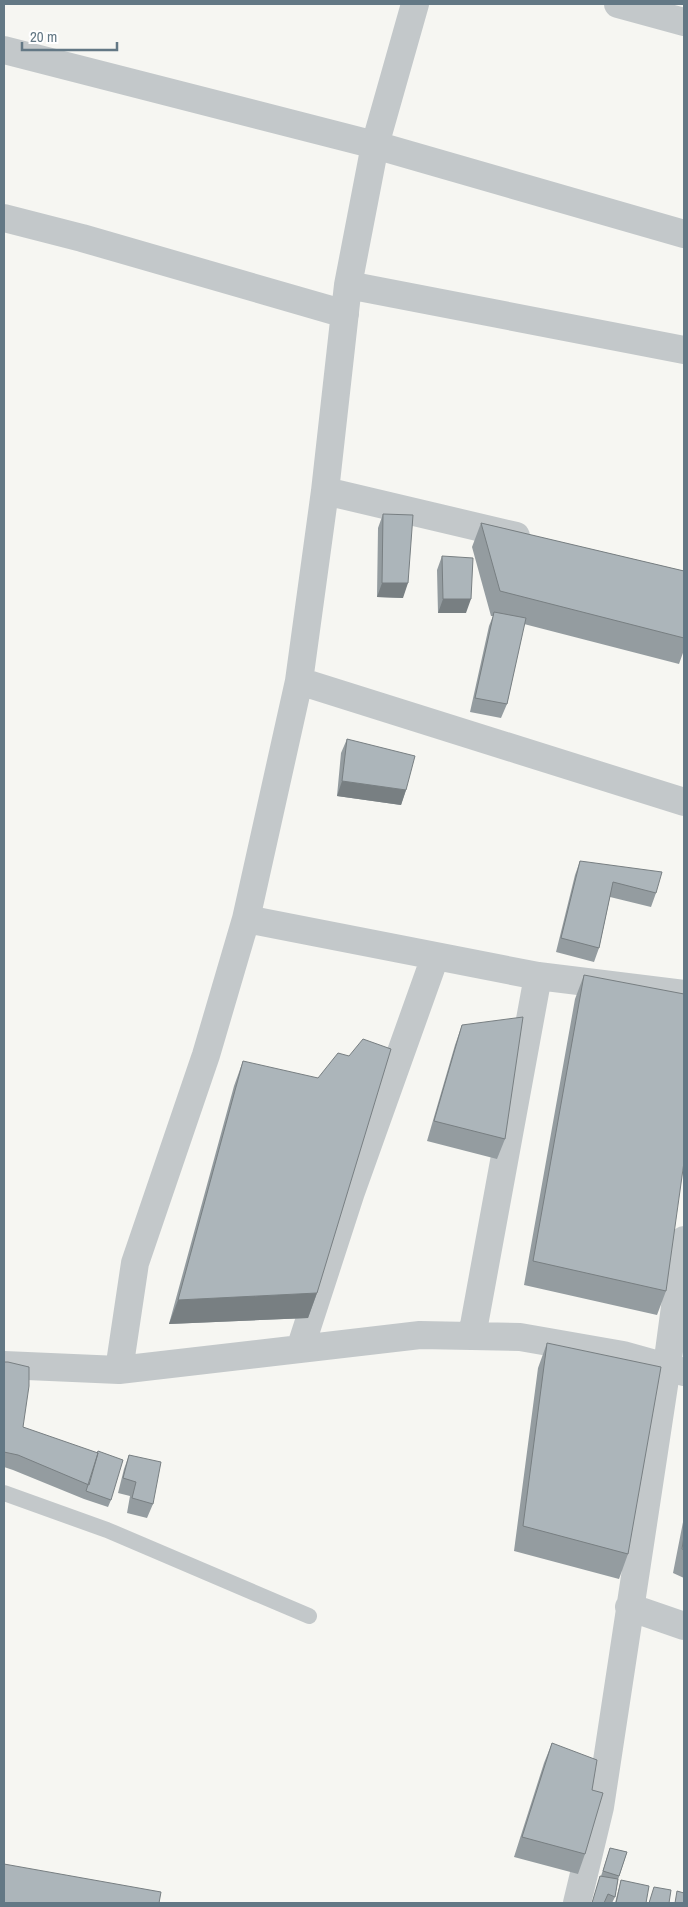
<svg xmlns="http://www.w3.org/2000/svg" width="688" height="1907" viewBox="0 0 688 1907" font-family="'Archivo Narrow',sans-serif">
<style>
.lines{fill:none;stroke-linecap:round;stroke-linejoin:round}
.service{stroke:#c3c8ca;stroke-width:16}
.minor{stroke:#c3c8ca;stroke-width:28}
.wall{fill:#949ca0}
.shaded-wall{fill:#787f82}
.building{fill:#acb5ba;stroke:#787f82}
</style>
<rect width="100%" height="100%" fill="#f6f6f2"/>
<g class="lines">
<path class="service" d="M4,1493L107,1530L309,1616"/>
<path class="minor" d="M618,4L684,22
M4,50L375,145L684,234
M4,218L82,238L345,314
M348,285L684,350
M325,491L516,536
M299,681L684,802
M246,919L538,976L684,994
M472,1336L538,976
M300,1349L351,1192L435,957
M4,1365L119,1370L420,1335L520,1337L623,1355L684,1372
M119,1370L135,1263L206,1055L246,919L299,681L325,491L348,285L375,145L415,4
M629,1607L684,1626
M577,1903L600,1807L667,1366L684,1240"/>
</g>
<path class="wall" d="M383,514L403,598L377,597L378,528Z
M481,523L684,571V650L679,664L524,624L507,704L501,718L470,712L489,626L493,616H491L472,547Z
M442,556L466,613H438L437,570Z
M347,739L406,790L401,805L337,796L341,753Z
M580,861L656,893L651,907L610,897L599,948L594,962L556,952L575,875Z
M584,975L666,1291L657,1315L524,1285L575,999Z
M462,1025L505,1139L497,1159L427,1141L455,1045Z
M243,1061L317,1293L308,1318L169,1324L234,1086Z
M547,1343L628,1554L619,1579L514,1551L538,1368Z
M4,1362L23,1427L111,1500L108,1507L84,1499L13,1470L4,1467Z
M129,1455L153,1504L147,1518L127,1513L130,1496L118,1493L124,1469Z
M684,1517V1578L673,1573Z
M552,1743L592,1790L585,1854L578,1874L514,1857L544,1763Z
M610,1848L627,1852L618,1880L615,1897L612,1903H609L605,1902V1903H592L598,1883L601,1876Z
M621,1880L646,1903H615Z"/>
<path class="shaded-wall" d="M382,583H408L403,598L377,597Z
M443,599H471L466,613H438Z
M342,781L406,790L401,805L337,796Z
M317,1293L308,1318L169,1324L178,1300Z"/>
<path class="building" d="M383,514L413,515L408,583H382Z
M481,523L684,571V638L500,591Z
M442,556L473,558L471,599H443Z
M494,612L526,618L507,704L475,698Z
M347,739L415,756L406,790L342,781Z
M580,861L662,872L656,893L613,882L599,948L561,938Z
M584,975L684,994V1162L666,1291L533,1261Z
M523,1017L505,1139L434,1121L462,1025Z
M363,1039L391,1049L317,1293L178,1300L243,1061L318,1078L338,1053L349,1056Z
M547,1343L661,1367L628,1554L523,1526Z
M4,1362H8L29,1367V1386L23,1427L98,1453L89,1485L18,1455L4,1452Z
M98,1451L123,1460L111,1500L86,1491L98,1453H97Z
M129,1455L161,1462L153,1504L132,1498L136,1482L123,1478Z
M684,1536V1550L682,1549Z
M552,1743L597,1760L592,1790L603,1793L585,1854L522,1837Z
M610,1848L627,1852L619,1876L603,1871Z
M4,1864L161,1892L159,1903H4Z
M600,1876L618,1879L615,1897L608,1894L604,1903H592Z
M621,1880L649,1886L646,1903H616Z
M654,1887L671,1890L669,1903H649Z
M677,1891L684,1893V1903H675Z"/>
<rect width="688" height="1907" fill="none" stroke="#637885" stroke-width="10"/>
<path d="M22 42v8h95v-8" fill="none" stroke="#637885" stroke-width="2.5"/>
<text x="30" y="42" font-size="15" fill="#637885" stroke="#ffffff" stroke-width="4" paint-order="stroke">20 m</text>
</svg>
